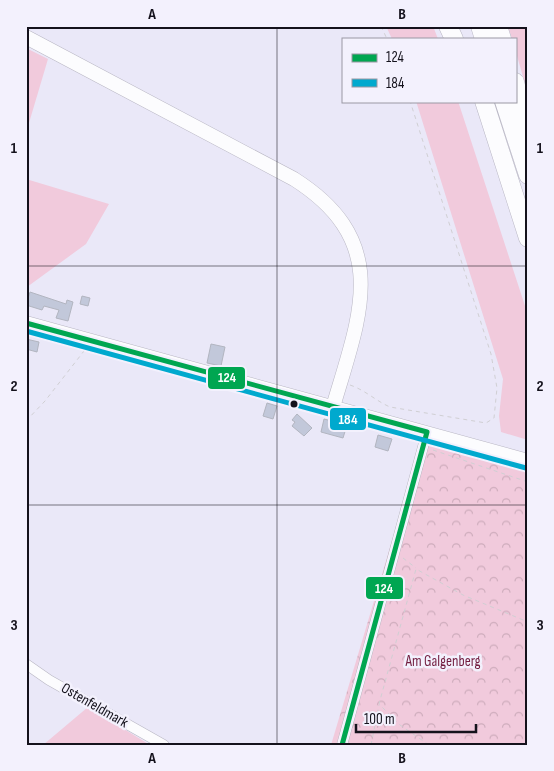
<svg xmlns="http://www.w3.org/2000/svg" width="554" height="771" viewBox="0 0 554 771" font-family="'Sofia Sans Condensed',sans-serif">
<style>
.grass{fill:#f1cadc}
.park{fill:url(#park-crowns)}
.building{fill:#c2c8da;stroke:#b2b5c0}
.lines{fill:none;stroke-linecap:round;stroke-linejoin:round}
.street-casing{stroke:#b8b6c3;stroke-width:11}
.secondary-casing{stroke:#b8b6c3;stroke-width:15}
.highway-casing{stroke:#b8b6c3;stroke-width:19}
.path{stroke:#d0cfd3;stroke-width:1;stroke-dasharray:4 4;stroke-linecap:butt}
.street{stroke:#fcfcfe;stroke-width:10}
.secondary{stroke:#fcfcfe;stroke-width:14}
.highway{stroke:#fcfcfe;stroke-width:18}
.bus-1-casing{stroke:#f3f1fd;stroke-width:9}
.bus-2-casing{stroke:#f3f1fd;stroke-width:9}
.bus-1{stroke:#00a651;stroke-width:5}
.bus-2{stroke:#00a9ce;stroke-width:5}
.grid{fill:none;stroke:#14121c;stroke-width:1;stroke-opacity:0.55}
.bus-dot{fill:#14121c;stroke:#f3f1fd;stroke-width:2}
.labels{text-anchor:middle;stroke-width:5;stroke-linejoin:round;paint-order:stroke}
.park-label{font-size:15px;fill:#731f41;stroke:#f3f1fd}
.street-label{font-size:15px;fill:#14121c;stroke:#f3f1fd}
.line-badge{stroke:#f3f1fd;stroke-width:2}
.badge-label{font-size:14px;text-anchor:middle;font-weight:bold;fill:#fff}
.neatline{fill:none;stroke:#14121c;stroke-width:2}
.grid-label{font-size:16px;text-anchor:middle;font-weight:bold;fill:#14121c}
</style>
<defs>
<pattern id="park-crowns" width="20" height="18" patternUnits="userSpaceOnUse" patternTransform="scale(1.25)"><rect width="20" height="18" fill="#f1cadc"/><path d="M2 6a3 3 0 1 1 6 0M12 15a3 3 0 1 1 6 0" fill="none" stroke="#ceacbc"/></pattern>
</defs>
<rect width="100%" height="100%" fill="#eae8f8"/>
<path class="grass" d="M386,26H433L438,39H392Z
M508,26H528V94L515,49V39H512Z
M26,48L48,59L26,133Z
M416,101H458L528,315V440L501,432L499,416L503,379Z
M26,179L109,204L86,244L27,287L26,289Z
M88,707L150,745H43Z"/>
<path class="park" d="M423,437L528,470V745H331Z"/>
<path class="building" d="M30,292L66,304L67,300L73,302L68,321L56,318L59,310L44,306L42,310L26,305Z
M82,296L90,298L88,306L80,304Z
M26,339L39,342L37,352L26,349Z
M211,344L225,347L221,366L207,363Z
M267,403L277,406L273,419L263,416Z
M297,414L312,428L304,436L292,426L295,422L292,420Z
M324,419L347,425L343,438L321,432Z
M378,435L392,439L388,451L375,447Z"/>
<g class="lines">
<defs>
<path id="street" d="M26,664L49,680L164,745
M342,745L427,432"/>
<path id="secondary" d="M26,37L294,179C393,242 360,315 333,407
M26,323L528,461"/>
<path id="highway" d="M448,26L454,39
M480,26L484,39
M498,26L502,39
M515,82L528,132
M484,101L528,238
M504,101L528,175"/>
</defs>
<use href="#street" class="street-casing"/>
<use href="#secondary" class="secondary-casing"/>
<use href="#highway" class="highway-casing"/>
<path class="path" d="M381,26L387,39
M350,385C365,390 376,401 390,407L486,423L494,418L497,388L491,354L410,101
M26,421L45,401L84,351
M433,450L528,482
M403,558L416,568
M371,745L379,705
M429,745L400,725L379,704L416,569L463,595L528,622"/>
<use href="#street" class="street"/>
<use href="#secondary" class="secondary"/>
<use href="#highway" class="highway"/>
<defs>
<path id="bus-1" d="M26,323L427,432
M342,745L427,432"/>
<path id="bus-2" d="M26,331L526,468"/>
</defs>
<use href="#bus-1" class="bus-1-casing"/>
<use href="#bus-2" class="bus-2-casing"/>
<use href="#bus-1" class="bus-1"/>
<use href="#bus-2" class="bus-2"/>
</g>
<path class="grid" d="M277,26V745M26,266H528M26,505H528"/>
<circle class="bus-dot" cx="294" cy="404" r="4.5"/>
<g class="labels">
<g class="park-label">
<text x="443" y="666">Am Galgenberg</text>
</g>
<g class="street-label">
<text transform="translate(95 705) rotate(30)" y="5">Ostenfeldmark</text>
</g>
</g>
<g class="line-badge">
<rect x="207" y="366" width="39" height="24" rx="5" fill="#00a651"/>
<rect x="329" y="407" width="38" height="24" rx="5" fill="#00a9ce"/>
<rect x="365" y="576" width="39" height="24" rx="5" fill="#00a651"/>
</g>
<g class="badge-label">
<text x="227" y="382">124</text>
<text x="348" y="424">184</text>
<text x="384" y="593">124</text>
</g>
<rect width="554" height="771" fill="none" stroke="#f3f1fd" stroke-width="55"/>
<rect x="342" y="38" width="175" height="65" fill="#f3f1fd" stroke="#9a98a3"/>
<rect x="352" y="54" width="25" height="8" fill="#00a651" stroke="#9a98a3"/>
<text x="386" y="62" font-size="15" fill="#14121c">124</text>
<rect x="352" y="79" width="25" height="8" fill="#00a9ce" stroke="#9a98a3"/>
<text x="386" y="88" font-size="15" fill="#14121c">184</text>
<path d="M356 724v8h120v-8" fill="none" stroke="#14121c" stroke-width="2.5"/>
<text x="364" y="724" font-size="15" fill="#14121c" stroke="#f3f1fd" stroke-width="4" paint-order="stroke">100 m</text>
<rect x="28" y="28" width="498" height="716" class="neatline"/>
<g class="grid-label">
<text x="152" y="19">A</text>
<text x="402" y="19">B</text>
<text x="14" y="153">1</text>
<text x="540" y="153">1</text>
<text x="14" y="391">2</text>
<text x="540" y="391">2</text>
<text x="14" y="630">3</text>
<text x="540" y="630">3</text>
<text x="152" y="763">A</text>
<text x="402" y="763">B</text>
</g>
</svg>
